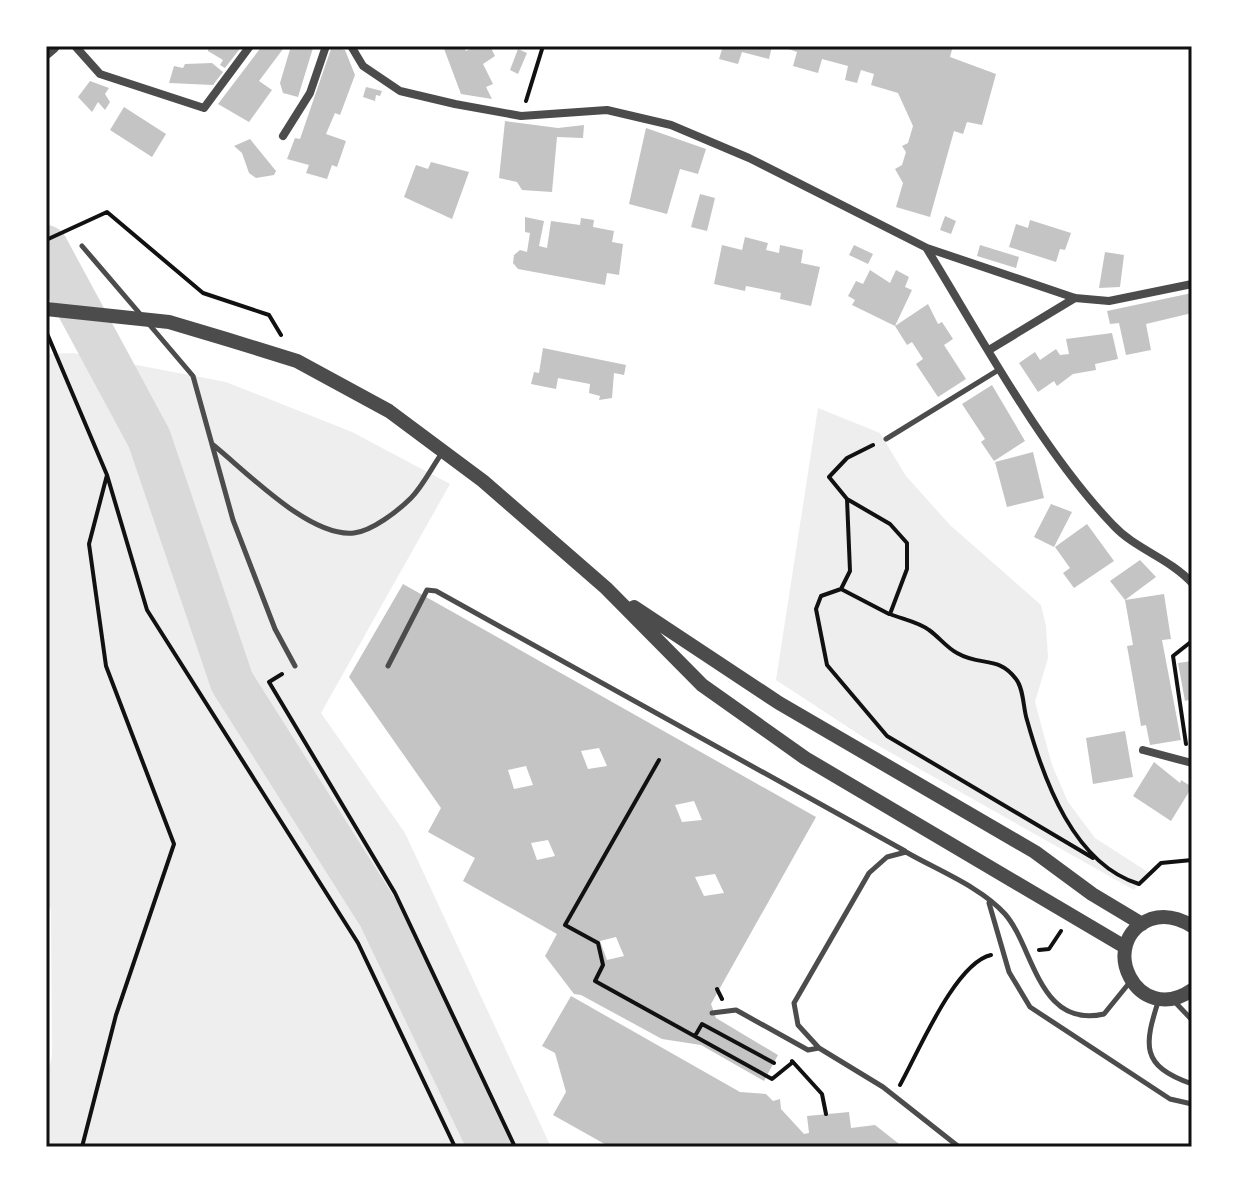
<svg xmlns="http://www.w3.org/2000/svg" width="1238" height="1193" viewBox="0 0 1238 1193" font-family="Ubuntu,sans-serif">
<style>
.green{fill:#eee}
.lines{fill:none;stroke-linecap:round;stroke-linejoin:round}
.river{stroke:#d9d9d9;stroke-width:44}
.building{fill:#c4c4c4;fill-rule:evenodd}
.path{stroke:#111;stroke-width:4}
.service{stroke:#4c4c4c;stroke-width:5}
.minor{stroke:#4c4c4c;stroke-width:8}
.tertiary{stroke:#4c4c4c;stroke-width:14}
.neatline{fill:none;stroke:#111;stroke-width:3}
</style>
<rect width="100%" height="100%" fill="#fff"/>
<path class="green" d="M73,353L226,382L352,432L450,484L321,713L405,833L551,1147H46V1080L52,1056L51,910L46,901V354Z
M818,408L880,433L906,476L950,525L1041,605L1046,626L1048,658L1035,702L1052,765L1068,802L1095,838L1148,872L1134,890L863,737L776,680Z"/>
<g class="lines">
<path class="river" d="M46,247L149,438L232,682L380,916L490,1147"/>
</g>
<path class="building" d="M208,46H242L225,68L220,65L223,60L208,51Z
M262,46L283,49L259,81L272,90L249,122L218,104Z
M291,46L313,48L298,97L283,93L280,83Z
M332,46L345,50L355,75L340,115L335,113L326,134L346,141L337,167L332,165L327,179L306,173L309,165L287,159L295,138L300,139Z
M443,46H463L466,51L476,46H490L495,56L483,64L493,84L486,87L492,99L461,94Z
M723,46H772L769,59L742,52L738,64L719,59Z
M780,46H953L950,57L996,74L982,125L967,122L963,134L954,131L930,217L896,207L903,183L895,169L902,165L906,152L902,146L908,143L913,126L898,93L871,85L874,74L861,70L857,83L845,80L848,66L822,59L818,73L793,66L797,52Z
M518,49L527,53L518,74L510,70Z
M212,63L223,72L213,85L169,83L174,66L183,68L185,64Z
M90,81L109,88L105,94L110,102L105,110L98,102L92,112L78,97Z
M366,87L382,91L380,96L376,95L375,101L363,97Z
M124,107L166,134L152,157L110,130Z
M505,121L558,128L584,125L583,138L557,137L552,192L522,190L517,182L499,178Z
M646,128L706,149L698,174L680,169L667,214L629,204Z
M250,139L276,171L274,175L256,178L249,173L242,153L234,146Z
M431,162L469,172L452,219L404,197L416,165L428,169Z
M700,194L715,198L707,231L691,227Z
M945,216L956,221L951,234L940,230Z
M525,217L544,221L539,246L547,248L551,221L580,225L581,218L594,220L593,227L614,231L612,242L623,244L619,275L607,273L605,285L518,269L513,263L514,255L520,250L527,252L530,233L525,232Z
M1030,220L1071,233L1065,250L1060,249L1056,262L1009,247L1016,224L1028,228Z
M745,237L768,243L766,250L779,253L780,245L803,250L801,263L820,267L811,306L780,299L781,293L746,286L745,291L714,284L722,245L742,250Z
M854,245L873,254L868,264L849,255Z
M980,245L1019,257L1016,268L977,256Z
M1105,252L1124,255L1120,287L1099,288Z
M870,270L890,283L896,270L909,277L905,287L912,290L895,326L928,304L938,324L942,322L953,339L944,345L966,379L938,397L916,364L923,359L912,342L907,345L895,326L852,305L855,300L848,296L856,281L863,284Z
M1192,293V313L1146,324L1151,350L1126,355L1119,323L1110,324L1107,311Z
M1112,333L1118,359L1095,364L1096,370L1073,374L1057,386L1054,381L1038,392L1019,363L1035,352L1040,360L1056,349L1060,355L1069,354L1066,339Z
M543,348L626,365L624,375L614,373L612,398L599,400L600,396L589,393L590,384L558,378L556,389L531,384L534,372L539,373Z
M992,385L1025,441L994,461L981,442L985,439L962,404Z
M1033,452L1044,498L1007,507L995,462Z
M1051,504L1072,512L1054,547L1034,537Z
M1087,524L1114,561L1074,588L1063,573L1070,568L1055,547Z
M1140,560L1156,577L1125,600L1164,594L1171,639L1162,640L1181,740L1150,745L1146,725L1141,726L1134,685L1127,646L1133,645L1125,600L1110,581Z
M403,584L816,817L711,1004L716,1018L778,1055L764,1081L701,1045L662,1039L581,995L574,994L545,956L557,934L463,881L475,858L428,832L441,808L349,677ZM599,748L607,766L588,769L581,751ZM526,766L533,785L514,789L508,770ZM694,801L702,820L682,822L675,805ZM548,840L555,856L537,860L531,843ZM715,874L724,893L704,896L695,877ZM616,937L624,956L607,960L600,941Z
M1192,661V699L1185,701L1178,663Z
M1125,731L1133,777L1093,784L1086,738Z
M1154,762L1180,783L1181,780L1192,787L1171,821L1133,796Z
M571,996L740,1092L766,1094L773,1101L780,1099L781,1109L804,1134L809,1133L807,1116L849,1112L851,1128L875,1125L903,1147H610L553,1115L566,1092L555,1053L542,1046Z"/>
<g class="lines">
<path class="path" d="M526,101L543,46
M46,240L107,212L203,293L269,315L281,335
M46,331L107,475L147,610L358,943L455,1147
M873,445L847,458L829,477L847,499L890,524L907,543V569L890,614C902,619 919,622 929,630C939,637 947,648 957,653C981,667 998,655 1016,679C1024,689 1023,708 1027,720C1044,781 1074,864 1139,884L1161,863L1192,860
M847,499L850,571L841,589L821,596L816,609L827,665L887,736L1093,858
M841,589L889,614
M282,674L269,682L395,893L515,1147
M1186,744L1173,656L1192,641
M659,760L565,925L598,943L603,965L595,981L772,1079L793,1062
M1039,950L1049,949L1061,931
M717,989L722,999
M695,1036L702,1024L774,1063
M792,1061L822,1094L826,1114
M900,1085C918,1053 955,963 991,955
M82,1147L116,1015L174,844L106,666L89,544L107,475"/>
<path class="service" d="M82,246L141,315
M148,323L193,376L233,520L275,629L295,666
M886,439L1000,369
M212,444C245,470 309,538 354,533C372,531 398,511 411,498C423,486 432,467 442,453
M388,666L427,590L436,591L905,851
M989,903L1009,972L1030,1007L1170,1099L1192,1104
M1159,999C1144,1045 1140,1066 1192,1084
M1173,1000L1192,1020
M712,1013L736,1010L808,1050L819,1048
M959,1147L883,1087L819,1048L798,1025L794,1003L869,873L887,857L906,852C937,870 981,887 1005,914C1034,947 1038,1029 1104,1014L1130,982"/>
<path class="minor" d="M75,46L100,74L204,108L250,46
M351,46L363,66L400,91L455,104L521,116L607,110L671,125L749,158L927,248L1075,298L1109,301L1192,284
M283,136L310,93L326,46
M927,249C981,337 1042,451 1113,525C1135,549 1169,558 1192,583
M989,350L1075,298
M1143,750L1192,763"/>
<path class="tertiary" d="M46,52L53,46
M46,309L169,322L226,339L297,361L389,411L483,481L606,588L702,685L805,758L1125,947
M634,607L779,703L1035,852L1092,894L1142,924
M1192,926C1179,918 1166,914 1151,919C1095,941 1137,1028 1192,990"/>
</g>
<rect width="1238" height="1193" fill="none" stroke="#ffffff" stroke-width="96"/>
<rect x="48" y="48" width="1142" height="1097" class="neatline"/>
</svg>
